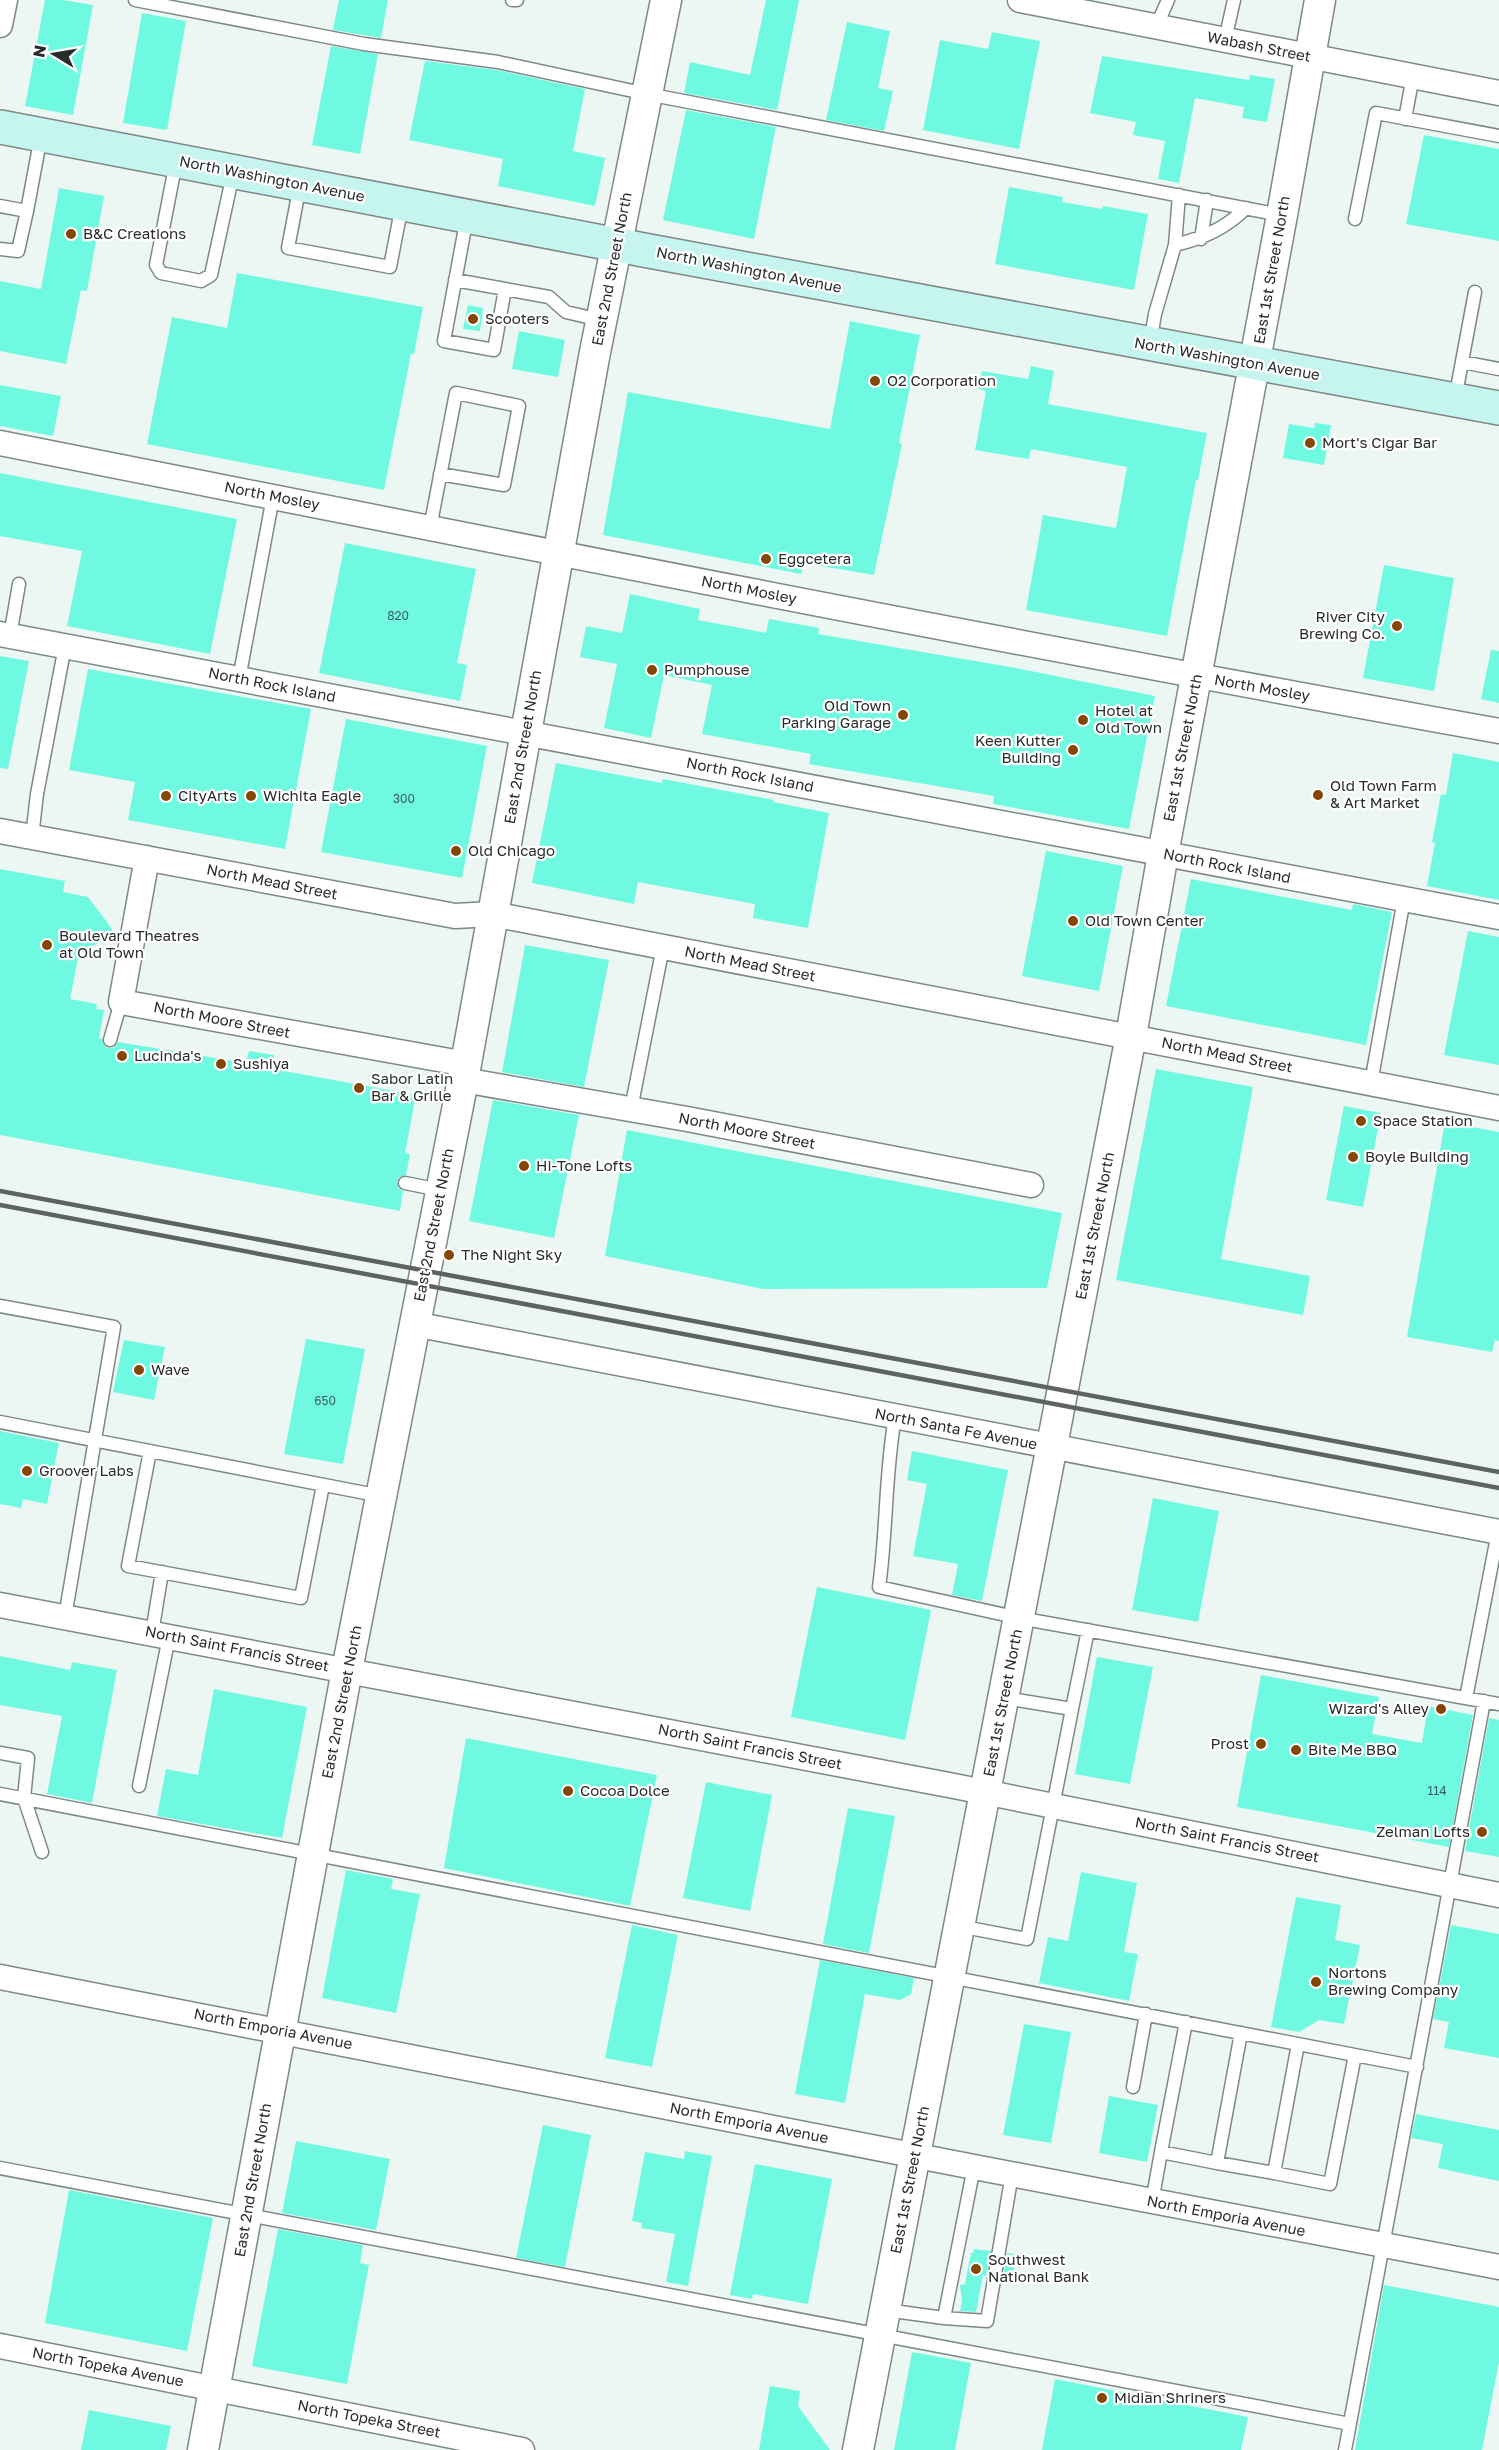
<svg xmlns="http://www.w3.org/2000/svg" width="1499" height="2450" viewBox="0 0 1499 2450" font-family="'Golos Text',sans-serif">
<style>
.building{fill:#70f9e1}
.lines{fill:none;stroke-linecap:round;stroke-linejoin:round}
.service-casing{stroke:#7e8886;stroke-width:15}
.minor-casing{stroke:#7e8886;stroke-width:27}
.tertiary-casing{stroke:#7e8886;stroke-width:33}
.secondary-casing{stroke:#7e8886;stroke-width:36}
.service{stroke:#fff;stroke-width:12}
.minor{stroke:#fff;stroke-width:24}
.tertiary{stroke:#fff;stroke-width:30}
.secondary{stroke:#c6f4ee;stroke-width:33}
.rail{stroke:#5e6362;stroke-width:4.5}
.poi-dot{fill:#834603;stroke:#fff;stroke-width:2}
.labels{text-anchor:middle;stroke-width:4.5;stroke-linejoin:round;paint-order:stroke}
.number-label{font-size:12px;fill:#3b5f59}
.street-label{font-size:15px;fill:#292c2c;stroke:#fff}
.poi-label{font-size:15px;fill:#292c2c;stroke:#fff;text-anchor:start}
</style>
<rect width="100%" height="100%" fill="#ecf7f4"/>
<path class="building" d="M45,0H63L93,5L73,115L25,106Z
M339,0H388L381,38L333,30Z
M766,0H799L777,110L684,93L690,62L750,75Z
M142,13L186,21L167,130L123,123Z
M847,22L890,31L878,88L893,91L884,131L826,120Z
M992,32L1040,41L1019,149L923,130L940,40L988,49Z
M331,46L378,54L360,154L312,145Z
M1102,56L1249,80L1250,75L1275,79L1267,122L1242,118L1244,107L1195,98L1179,183L1158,179L1165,141L1133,135L1136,122L1090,113Z
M425,61L497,70L585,89L573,151L605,158L595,206L498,186L503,159L409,140Z
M686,110L776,127L754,239L663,220Z
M1424,135L1499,149V241L1406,224Z
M1009,187L1063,197L1062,202L1102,209L1103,206L1148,214L1134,290L995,264Z
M59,188L104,196L87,291L81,290L66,364L0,351V281L41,289Z
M237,273L423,307L414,354H411L384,490L147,444L172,317L227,328Z
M468,305L483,308L480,331L463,329Z
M850,321L920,335L899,443L902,444L874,575L804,563L801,574L603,535L628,392L830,429Z
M519,331L565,340L558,377L512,369Z
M1031,366L1054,371L1048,404L1207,433L1198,480H1196L1167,636L1026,610L1043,515L1116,528L1127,467L1031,449L1029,459L975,450L986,391L978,389L982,371L1028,379Z
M0,385L61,396L53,436L0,426Z
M1315,423L1331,425L1324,465L1283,458L1289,424L1314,428Z
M0,473L237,519L210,654L67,626L82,551L0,536Z
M345,543L476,569L457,663L467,665L460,701L319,673Z
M1384,565L1454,578L1434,691L1363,678Z
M630,594L700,609L698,620L766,633L769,619L819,628L818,634L1016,668L1155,696L1129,829L993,804L994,796L809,764L811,754L702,734L712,685L664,675L651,738L604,728L617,664L580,657L586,626L622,633Z
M1491,650L1499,651V703L1481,699Z
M0,656L29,661L8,769L0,768Z
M88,669L311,709L285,849L128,820L135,782L69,770Z
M346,719L487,746L462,878L321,852Z
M1453,753L1499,762V900L1427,886L1435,843L1432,842L1441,794L1446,795Z
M556,763L662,783L663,779L774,800L773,802L829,813L808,928L753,918L755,904L638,882L634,904L532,883Z
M1046,851L1123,866L1099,991L1022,976Z
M0,869L65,881L63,892L88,897L112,929L110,937L79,953L70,999L97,1004L96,1009L104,1010L99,1038L102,1039L104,1045L107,1048H113L118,1042L246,1063L249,1051L274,1055L273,1069L416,1095L405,1153L410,1154L406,1175L399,1177L397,1182L399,1189L403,1191L400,1211L0,1135Z
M1191,879L1352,910L1353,904L1392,912L1366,1045L1166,1006Z
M1468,931L1499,937V1065L1444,1055Z
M525,945L609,960L584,1087L502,1072Z
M1156,1069L1253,1087L1221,1259L1310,1276L1303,1315L1116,1280Z
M493,1100L579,1115L554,1238L469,1221Z
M1344,1106L1381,1113L1363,1207L1326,1200Z
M1445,1122L1499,1132V1341L1495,1340L1492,1352L1407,1337Z
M627,1130L1062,1213L1047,1288L763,1289L605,1256Z
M306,1339L365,1349L343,1464L284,1454Z
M124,1340L165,1347L154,1400L113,1392Z
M0,1431L59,1443L47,1504L23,1499L21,1508L0,1504Z
M912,1451L1008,1470L982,1601L952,1595L958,1564L913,1556L927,1484L907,1480Z
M1153,1498L1219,1511L1198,1622L1132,1610Z
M817,1587L931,1610L905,1740L791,1717Z
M0,1656L70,1670L72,1662L117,1670L92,1803L47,1794L62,1716L0,1705Z
M1097,1657L1153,1667L1130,1784L1075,1774Z
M1261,1675L1379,1697L1372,1734L1422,1743L1428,1706L1473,1715L1449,1847L1237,1807Z
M214,1689L307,1707L282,1838L157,1816L166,1769L198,1775Z
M1489,1718L1499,1720V1857L1465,1851Z
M466,1738L657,1775L630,1906L444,1868Z
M706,1782L772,1795L750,1911L683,1898Z
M848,1808L895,1816L869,1953L823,1944Z
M346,1870L393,1879L391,1889L420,1894L396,2013L322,1998Z
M1081,1872L1137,1883L1124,1952L1138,1954L1129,2001L1039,1983L1048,1937L1068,1941Z
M1296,1897L1341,1905L1335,1940L1360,1945L1344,2024L1319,2020L1299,2032L1271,2027Z
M632,1925L678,1935L652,2067L605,2058Z
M1451,1925L1499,1934V2058L1444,2048L1449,2022L1433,2019Z
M820,1960L914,1978L911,1994L900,2000L865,1994L845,2103L795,2094Z
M1024,2024L1071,2032L1051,2143L1003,2135Z
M1109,2096L1158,2105L1147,2162L1099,2153Z
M1416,2114L1499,2130V2181L1438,2168L1443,2144L1411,2138Z
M543,2125L591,2135L565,2267L516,2258Z
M296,2141L390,2159L376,2230L282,2213Z
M685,2151L712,2156L688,2286L666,2282L675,2234L641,2228L642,2223L632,2221L645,2152L684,2159Z
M755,2164L832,2179L808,2304L753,2294L752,2299L730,2295Z
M69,2190L213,2218L187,2351L45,2323Z
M278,2229L363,2245L360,2263L369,2265L347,2384L252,2366Z
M974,2249L991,2251L986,2276L983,2275L976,2312L960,2311L962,2301L960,2285L965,2284L971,2253H973Z
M1007,2253L1015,2254L1013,2279L1003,2277Z
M1384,2285L1499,2307V2362L1482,2450H1355Z
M912,2352L971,2363L955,2450H894Z
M1055,2379L1248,2417L1241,2450H1042Z
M770,2386L800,2391L798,2406L830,2450H759Z
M89,2410L171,2426L166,2450H81Z"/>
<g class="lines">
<defs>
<path id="service" d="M135,0L364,44L498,62L647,94L1281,215
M512,0H517
M1156,27L1168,0
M1225,40L1234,0
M1405,119L1413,76
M176,162L156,265L161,273L201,281L211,275L233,174
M300,185L288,248L390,267L402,205
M0,206L27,211L41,136
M467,217L444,341L494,350L505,289
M1355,219L1376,113L1499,136
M1201,239L1207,200
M1175,245C1203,238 1225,229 1246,208
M0,249L18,251L27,211
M455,280L549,297L566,312L600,320
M1150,343L1155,314L1175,245L1179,195
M1462,362L1499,369
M1455,399L1475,292
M430,528L456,393L519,406L504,485L440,474
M10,636L19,584
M239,679L273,497
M32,837L37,794L65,646
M110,1040L121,1002
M1371,1083L1404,899
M631,1109L663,947
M405,1183L440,1190
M0,1306L114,1327L65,1617
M895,1417C885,1473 887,1530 879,1587L1019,1618L1499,1704
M0,1422L381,1496
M150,1451L128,1566L301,1598L323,1485
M152,1633L162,1572
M1466,1698L1498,1532
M1072,1709L1088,1630
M0,1753L28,1758L24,1798L42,1852
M139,1786L169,1637
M0,1794L1417,2067
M959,1926L1027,1939L1072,1709L1004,1698
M1186,2022L1161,2152L1217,2163
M1241,2033L1217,2163L1274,2173L1298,2044
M1133,2087L1146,2014
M974,2167L944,2318L987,2321L1012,2174
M0,2168L1350,2424
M1274,2173L1330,2184L1355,2055
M1152,2202L1161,2152
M886,2310L944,2318
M1345,2450L1484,1701"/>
<path id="minor" d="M1020,0L1499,93
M0,25L5,0
M0,443C499,542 998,641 1499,731
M0,634L1499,917
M0,831L455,916L492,914L1499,1108
M147,858L121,1002L466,1064
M463,1080L687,1119L1031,1185
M414,1324L1499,1532
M0,1605L954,1786L1499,1895
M0,1977L974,2167L1499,2267
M0,2346L522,2450"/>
<path id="tertiary" d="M203,2450L347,1670L463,1080L595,352L666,0
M858,2450L1131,1036L1163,854L1282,215L1320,0"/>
<path id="secondary" d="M0,127L649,251L1499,408"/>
</defs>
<use href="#service" class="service-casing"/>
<use href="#minor" class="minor-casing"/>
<use href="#tertiary" class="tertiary-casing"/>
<use href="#secondary" class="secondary-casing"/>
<use href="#service" class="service"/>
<use href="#minor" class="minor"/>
<use href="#tertiary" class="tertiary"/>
<use href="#secondary" class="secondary"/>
<path class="rail" d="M0,1191L1499,1472
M0,1205L1499,1488"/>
</g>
<g class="poi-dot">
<circle cx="71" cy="234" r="6"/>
<circle cx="473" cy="319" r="6"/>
<circle cx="875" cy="381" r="6"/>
<circle cx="1310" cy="443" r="6"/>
<circle cx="766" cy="559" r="6"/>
<circle cx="1397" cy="626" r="6"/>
<circle cx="652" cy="670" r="6"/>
<circle cx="903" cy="715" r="6"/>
<circle cx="1083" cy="720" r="6"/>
<circle cx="1073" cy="750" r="6"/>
<circle cx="1318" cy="795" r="6"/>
<circle cx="166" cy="796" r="6"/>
<circle cx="251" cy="796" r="6"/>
<circle cx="456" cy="851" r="6"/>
<circle cx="1073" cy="921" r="6"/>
<circle cx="47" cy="945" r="6"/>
<circle cx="122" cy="1056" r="6"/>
<circle cx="221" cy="1064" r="6"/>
<circle cx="359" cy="1088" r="6"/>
<circle cx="1361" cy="1121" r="6"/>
<circle cx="1353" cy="1157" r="6"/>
<circle cx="524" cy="1166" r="6"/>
<circle cx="449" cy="1255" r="6"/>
<circle cx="139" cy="1370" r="6"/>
<circle cx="27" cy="1471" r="6"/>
<circle cx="1441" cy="1709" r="6"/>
<circle cx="1261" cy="1744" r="6"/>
<circle cx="1296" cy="1750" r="6"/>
<circle cx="568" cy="1791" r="6"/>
<circle cx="1482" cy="1832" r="6"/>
<circle cx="1316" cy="1982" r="6"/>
<circle cx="976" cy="2269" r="6"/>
<circle cx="1102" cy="2398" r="6"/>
</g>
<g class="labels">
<g class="number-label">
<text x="398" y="620">820</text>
<text x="404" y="803">300</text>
<text x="325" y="1405">650</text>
<text x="1437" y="1795">114</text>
</g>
<g class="street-label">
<text transform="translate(1259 47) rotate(11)" y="5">Wabash Street</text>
<text transform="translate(272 179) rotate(11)" y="5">North Washington Avenue</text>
<text transform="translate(612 269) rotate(-79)" y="5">East 2nd Street North</text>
<text transform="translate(749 270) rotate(11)" y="5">North Washington Avenue</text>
<text transform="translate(1272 270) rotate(-80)" y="5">East 1st Street North</text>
<text transform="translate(1227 359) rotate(10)" y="5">North Washington Avenue</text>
<text transform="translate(272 496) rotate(11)" y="5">North Mosley</text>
<text transform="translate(749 590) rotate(11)" y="5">North Mosley</text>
<text transform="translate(272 685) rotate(11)" y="5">North Rock Island</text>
<text transform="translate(1262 688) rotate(10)" y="5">North Mosley</text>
<text transform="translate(523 747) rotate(-80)" y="5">East 2nd Street North</text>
<text transform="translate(1183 748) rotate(-79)" y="5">East 1st Street North</text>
<text transform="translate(750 775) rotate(11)" y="5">North Rock Island</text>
<text transform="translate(1227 866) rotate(11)" y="5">North Rock Island</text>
<text transform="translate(272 882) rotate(11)" y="5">North Mead Street</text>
<text transform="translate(750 964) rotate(11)" y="5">North Mead Street</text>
<text transform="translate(222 1020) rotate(11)" y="5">North Moore Street</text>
<text transform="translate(1227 1055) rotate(11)" y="5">North Mead Street</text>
<text transform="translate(747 1131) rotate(11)" y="5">North Moore Street</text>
<text transform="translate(434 1225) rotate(-79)" y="5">East 2nd Street North</text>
<text transform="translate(1095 1226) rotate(-79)" y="5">East 1st Street North</text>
<text transform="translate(956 1429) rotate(11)" y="5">North Santa Fe Avenue</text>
<text transform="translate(237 1649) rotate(11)" y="5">North Saint Francis Street</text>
<text transform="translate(342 1702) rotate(-79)" y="5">East 2nd Street North</text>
<text transform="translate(1003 1703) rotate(-79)" y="5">East 1st Street North</text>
<text transform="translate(750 1747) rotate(11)" y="5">North Saint Francis Street</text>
<text transform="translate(1227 1840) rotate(11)" y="5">North Saint Francis Street</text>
<text transform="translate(273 2029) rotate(11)" y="5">North Emporia Avenue</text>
<text transform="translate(749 2123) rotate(11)" y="5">North Emporia Avenue</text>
<text transform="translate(253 2180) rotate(-80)" y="5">East 2nd Street North</text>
<text transform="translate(910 2180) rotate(-79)" y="5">East 1st Street North</text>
<text transform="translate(1226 2216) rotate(11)" y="5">North Emporia Avenue</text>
<text transform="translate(108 2367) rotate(11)" y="5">North Topeka Avenue</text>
<text transform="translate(369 2419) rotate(11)" y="5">North Topeka Street</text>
</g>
<g class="poi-label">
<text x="83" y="239">B&amp;C Creations</text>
<text x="485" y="324">Scooters</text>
<text x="887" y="386">O2 Corporation</text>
<text x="1322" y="448">Mort's Cigar Bar</text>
<text x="778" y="564">Eggcetera</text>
<text x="1385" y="622" text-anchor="end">River City<tspan x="1385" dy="17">Brewing Co.</tspan></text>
<text x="664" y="675">Pumphouse</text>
<text x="891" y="711" text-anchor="end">Old Town<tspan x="891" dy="17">Parking Garage</tspan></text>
<text x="1095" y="716">Hotel at<tspan x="1095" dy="17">Old Town</tspan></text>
<text x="1061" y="746" text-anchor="end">Keen Kutter<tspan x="1061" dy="17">Building</tspan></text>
<text x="1330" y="791">Old Town Farm<tspan x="1330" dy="17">&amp; Art Market</tspan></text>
<text x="178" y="801">CityArts</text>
<text x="263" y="801">Wichita Eagle</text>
<text x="468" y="856">Old Chicago</text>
<text x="1085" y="926">Old Town Center</text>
<text x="59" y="941">Boulevard Theatres<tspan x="59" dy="17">at Old Town</tspan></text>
<text x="134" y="1061">Lucinda's</text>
<text x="233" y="1069">Sushiya</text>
<text x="371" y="1084">Sabor Latin<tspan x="371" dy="17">Bar &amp; Grille</tspan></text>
<text x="1373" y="1126">Space Station</text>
<text x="1365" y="1162">Boyle Building</text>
<text x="536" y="1171">Hi-Tone Lofts</text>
<text x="461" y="1260">The Night Sky</text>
<text x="151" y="1375">Wave</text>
<text x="39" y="1476">Groover Labs</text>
<text x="1429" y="1714" text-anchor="end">Wizard's Alley</text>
<text x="1249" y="1749" text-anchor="end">Prost</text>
<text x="1308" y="1755">Bite Me BBQ</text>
<text x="580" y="1796">Cocoa Dolce</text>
<text x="1470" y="1837" text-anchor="end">Zelman Lofts</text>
<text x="1328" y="1978">Nortons<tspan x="1328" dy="17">Brewing Company</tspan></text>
<text x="988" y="2265">Southwest<tspan x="988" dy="17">National Bank</tspan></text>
<text x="1114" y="2403">Midian Shriners</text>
</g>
</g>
<g transform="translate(54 54) rotate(281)" stroke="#ffffff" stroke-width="4.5" paint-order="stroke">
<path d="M0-4.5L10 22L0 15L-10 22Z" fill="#292c2c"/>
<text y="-9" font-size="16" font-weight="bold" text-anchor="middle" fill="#292c2c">N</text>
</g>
</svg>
